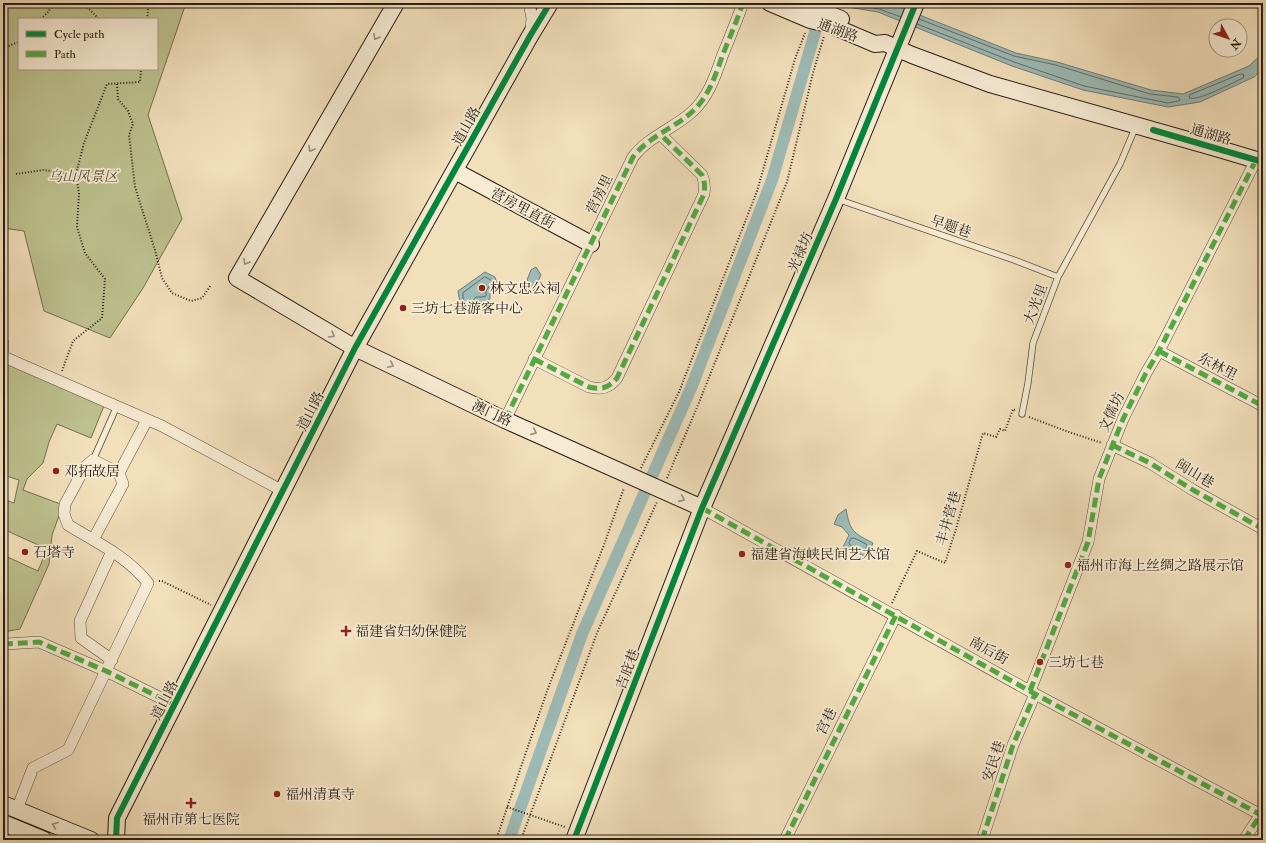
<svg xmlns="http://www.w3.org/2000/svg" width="1266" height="843" viewBox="0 0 1266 843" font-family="'IM FELL Double Pica','Noto Serif SC',serif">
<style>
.green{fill:#bdc18e;stroke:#727052;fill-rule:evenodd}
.water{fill:#9dbbb7;stroke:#6e7c76}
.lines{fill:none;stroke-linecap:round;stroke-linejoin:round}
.shore{stroke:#626c66;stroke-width:1}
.canal{stroke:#9dbbb7;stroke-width:12}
.lane-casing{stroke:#5a4e3e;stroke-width:7}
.street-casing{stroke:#5a4e3e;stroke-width:12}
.secondary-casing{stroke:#271e15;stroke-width:18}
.path{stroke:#271e15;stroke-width:2;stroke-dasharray:1 2;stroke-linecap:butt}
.lane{stroke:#f7ebd3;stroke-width:5.5}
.street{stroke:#f7ebd3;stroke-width:11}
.secondary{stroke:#f7ebd3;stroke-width:16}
.quiet{stroke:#53aa42;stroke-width:5;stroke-dasharray:10 5;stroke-linecap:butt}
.cycleway-casing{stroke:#f7ebd3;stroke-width:8}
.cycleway{stroke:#00873e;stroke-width:6}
.oneway{stroke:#998f7e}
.poi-dot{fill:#8f2418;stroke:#f7ebd3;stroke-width:1.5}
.labels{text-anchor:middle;stroke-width:3.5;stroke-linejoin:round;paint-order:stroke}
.street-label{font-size:14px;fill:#271e15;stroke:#f7ebd3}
.park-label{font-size:14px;font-style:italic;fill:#544f39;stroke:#f7ebd3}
.poi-label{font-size:14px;fill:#271e15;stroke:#f7ebd3;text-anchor:start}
</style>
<rect width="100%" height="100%" fill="#f2e0bb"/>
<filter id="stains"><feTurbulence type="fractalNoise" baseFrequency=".005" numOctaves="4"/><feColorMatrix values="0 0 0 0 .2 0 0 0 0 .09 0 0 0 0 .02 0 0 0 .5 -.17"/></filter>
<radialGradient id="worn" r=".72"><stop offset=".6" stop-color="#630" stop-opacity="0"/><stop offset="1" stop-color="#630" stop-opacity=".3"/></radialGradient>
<path class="green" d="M3,3H186L148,115L182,219L143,288L110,338L44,311L24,231L3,228ZM19,19H157V69H19Z
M3,359L106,401L91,438L57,424L49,442L43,463L27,479L23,490L63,505L52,535L49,564L20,629L3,632V555L38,571L47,549L3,529V499L14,503L19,480L3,475Z"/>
<path class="water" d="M833,3H889L1016,53L1057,62L1151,90L1183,94L1249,66L1263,53V69L1254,77L1200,102L1168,107L1083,90L1012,66L878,12L835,5Z
M536,267L541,275L533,292L527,294L530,283L527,280L531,270Z
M485,272L495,277L497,284L490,293V299L482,302L478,301L470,311C461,307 459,300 458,291Z
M846,509C850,531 853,533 873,543L867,557L843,547L849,535L842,527L834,524L838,515Z"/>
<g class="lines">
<path class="shore" d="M849,3L879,9L901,17
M917,24L1014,62L1084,86L1168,103L1178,101L1180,100L1178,97L1150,94L1056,65L1014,56L919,19
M1241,74L1244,75L1243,78C1232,83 1199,101 1189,98L1190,95Z
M485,277L491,280L492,282L486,291V296L482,297H476L470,304L468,305L463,299V293Z
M852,538H854L866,544L867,546L865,550L863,551L850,545L849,543Z"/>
<path class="canal" d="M509,840L582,634L691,388L772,180L818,22L831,3"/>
<defs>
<path id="lane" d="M837,199L1014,260L1058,277
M1022,414L1028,383L1033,343L1058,277L1120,164L1136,126
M93,460L117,406"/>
<path id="street" d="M529,3L532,18L531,32
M3,343V359
M1159,351L1263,406
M4,357L162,426L283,491
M534,359L589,387C601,390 609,388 617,378L704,194C705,187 705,182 702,175L660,134
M505,420L633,157C649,136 675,128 693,111C709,96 716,74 723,54C730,37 737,20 743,3
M1112,445L1150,463L1193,490L1263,529
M119,473L147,420
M702,508L1035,694L1263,816
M3,643L6,644L39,642L106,671L175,705
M112,660L81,638L80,621L112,551
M1030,691L1088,542L1099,479L1123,419L1146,373L1159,351L1256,160
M17,809L33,768L68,750L148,583C128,557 96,542 68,525L64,514L65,504L85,467L93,460L119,473L123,484L93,540
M785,840L896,615
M982,840L1013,745L1035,694
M1244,840L1263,811"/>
<path id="secondary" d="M396,3L237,278L355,348L505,420L702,508
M770,3L810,20L828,24L875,44L885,43L912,55L990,84L1216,148L1263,162
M802,3L841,19
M455,171L591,244
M3,804L91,840
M3,823L44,840
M116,840L117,818L355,348L530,36L550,3
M574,840L702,508L836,199L916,3"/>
</defs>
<use href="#lane" class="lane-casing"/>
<use href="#street" class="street-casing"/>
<use href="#secondary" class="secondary-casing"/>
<path class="path" d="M83,3L99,19
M41,19L49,11L52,3
M147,19L149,3
M3,48L19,42
M117,84L118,99L128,111L133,124L129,135L135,187L155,250L162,278L172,293L191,301L202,298L211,285
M16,174L43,170L76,174
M62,371L73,341L102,318L105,279L85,253L77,227L79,194L76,174L84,143L107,84L140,82L141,69
M1029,417L1066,431L1102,443
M641,468L679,392L757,191L795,59L805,33
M667,478L698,405L787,182L813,73L824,36
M159,581H162L211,605
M892,603L917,551L945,563L956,529L983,433L996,437L1000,429L1005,431L1013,409L1016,411
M507,807L565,827
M496,840L547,691L604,545L624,488
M521,840L597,633L657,502"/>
<use href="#lane" class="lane"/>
<use href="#street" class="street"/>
<use href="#secondary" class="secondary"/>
<path class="quiet" d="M1159,351L1263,406
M534,359L589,387C601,390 609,388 617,378L704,194C705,187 705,182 702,175L660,134
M505,420L633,157C649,136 675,128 693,111C709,96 716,74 723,54C730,37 737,20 743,3
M1112,445L1150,463L1193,490L1263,529
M702,508L1035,694L1263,816
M3,643L6,644L39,642L106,671L175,705
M1030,691L1088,542L1099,479L1123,419L1146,373L1159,351L1256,160
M785,840L896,615
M982,840L1013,745L1035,694
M1244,840L1263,811"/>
<defs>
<path id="cycleway" d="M1153,130L1263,162
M116,840L117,818L355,348L530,36L550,3
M574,840L702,508L836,199L916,3"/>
</defs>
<use href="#cycleway" class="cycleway-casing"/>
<use href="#cycleway" class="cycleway"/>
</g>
<defs><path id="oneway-chevron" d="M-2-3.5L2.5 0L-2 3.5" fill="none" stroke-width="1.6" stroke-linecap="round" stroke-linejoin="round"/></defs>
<g class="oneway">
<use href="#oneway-chevron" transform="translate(376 37) rotate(120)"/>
<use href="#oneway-chevron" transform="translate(311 149) rotate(120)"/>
<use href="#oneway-chevron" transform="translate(246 262) rotate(120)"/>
<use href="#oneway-chevron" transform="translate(332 335) rotate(31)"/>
<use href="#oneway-chevron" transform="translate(391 365) rotate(25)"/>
<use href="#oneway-chevron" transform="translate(534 432) rotate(24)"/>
<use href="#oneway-chevron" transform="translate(682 499) rotate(24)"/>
<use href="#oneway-chevron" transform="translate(55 825) rotate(-158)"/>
</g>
<g class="poi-dot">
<circle cx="482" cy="288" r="4"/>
<circle cx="403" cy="308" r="4"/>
<circle cx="56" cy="471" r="4"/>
<circle cx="25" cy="552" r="4"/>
<circle cx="742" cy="554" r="4"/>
<circle cx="1068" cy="565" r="4"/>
<path d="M344 625h4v4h4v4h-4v4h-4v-4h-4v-4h4z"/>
<circle cx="1040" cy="662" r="4"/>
<circle cx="277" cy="794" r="4"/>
<path d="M189 797h4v4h4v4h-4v4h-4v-4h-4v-4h4z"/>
</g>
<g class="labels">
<g class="street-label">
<text transform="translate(838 30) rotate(20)" y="5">通湖路</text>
<text transform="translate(466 126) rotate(-61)" y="5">道山路</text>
<text transform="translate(1211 134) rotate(16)" y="5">通湖路</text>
<text transform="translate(599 194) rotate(-64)" y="5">营房里</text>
<text transform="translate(523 208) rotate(28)" y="5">营房里直街</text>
<text transform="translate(951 226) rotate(19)" y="5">早题巷</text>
<text transform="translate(800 252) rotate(-67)" y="5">光禄坊</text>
<text transform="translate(1035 304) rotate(-69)" y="5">大光里</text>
<text transform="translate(1218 366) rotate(28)" y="5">东林里</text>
<text transform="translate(310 411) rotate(-63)" y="5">道山路</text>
<text transform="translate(1111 412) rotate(-65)" y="5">文儒坊</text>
<text transform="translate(492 413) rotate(25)" y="5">澳门路</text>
<text transform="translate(1195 473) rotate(31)" y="5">闽山巷</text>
<text transform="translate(948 518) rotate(-74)" y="5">丰井营巷</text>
<text transform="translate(989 650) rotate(29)" y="5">南后街</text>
<text transform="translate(627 669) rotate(-69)" y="5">吉庇巷</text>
<text transform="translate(164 700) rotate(-63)" y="5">道山路</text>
<text transform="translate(826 721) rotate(-64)" y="5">宫巷</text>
<text transform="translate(993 761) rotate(-71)" y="5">安民巷</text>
</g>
<g class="park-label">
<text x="83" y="181">乌山风景区</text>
</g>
<g class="poi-label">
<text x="490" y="293">林文忠公祠</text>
<text x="411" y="313">三坊七巷游客中心</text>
<text x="64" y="476">邓拓故居</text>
<text x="33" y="557">石塔寺</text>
<text x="750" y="559">福建省海峡民间艺术馆</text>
<text x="1076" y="570">福州市海上丝绸之路展示馆</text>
<text x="355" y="636">福建省妇幼保健院</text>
<text x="1048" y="667">三坊七巷</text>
<text x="285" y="799">福州清真寺</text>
<text x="191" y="824" text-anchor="middle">福州市第七医院</text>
</g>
</g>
<rect width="1266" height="843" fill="none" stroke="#f2e0bb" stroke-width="16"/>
<rect x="4" y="4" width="1258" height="835" fill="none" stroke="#271e15" stroke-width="2"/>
<rect x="8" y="8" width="1250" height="827" fill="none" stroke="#271e15"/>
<rect x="18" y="18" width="140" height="52" fill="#f7ebd3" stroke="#a49987"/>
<rect x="26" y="31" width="20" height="6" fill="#00873e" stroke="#a49987"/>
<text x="54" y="38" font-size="12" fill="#271e15">Cycle path</text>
<rect x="26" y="51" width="20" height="6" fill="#53aa42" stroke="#a49987"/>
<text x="54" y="58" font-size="12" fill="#271e15">Path</text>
<g transform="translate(1228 38) rotate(130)"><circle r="19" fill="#f7ebd3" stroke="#a49987"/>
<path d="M0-3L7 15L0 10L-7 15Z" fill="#8f2418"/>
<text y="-6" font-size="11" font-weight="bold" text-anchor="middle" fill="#271e15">N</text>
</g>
<rect width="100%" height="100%" filter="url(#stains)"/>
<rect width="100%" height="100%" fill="url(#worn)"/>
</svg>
